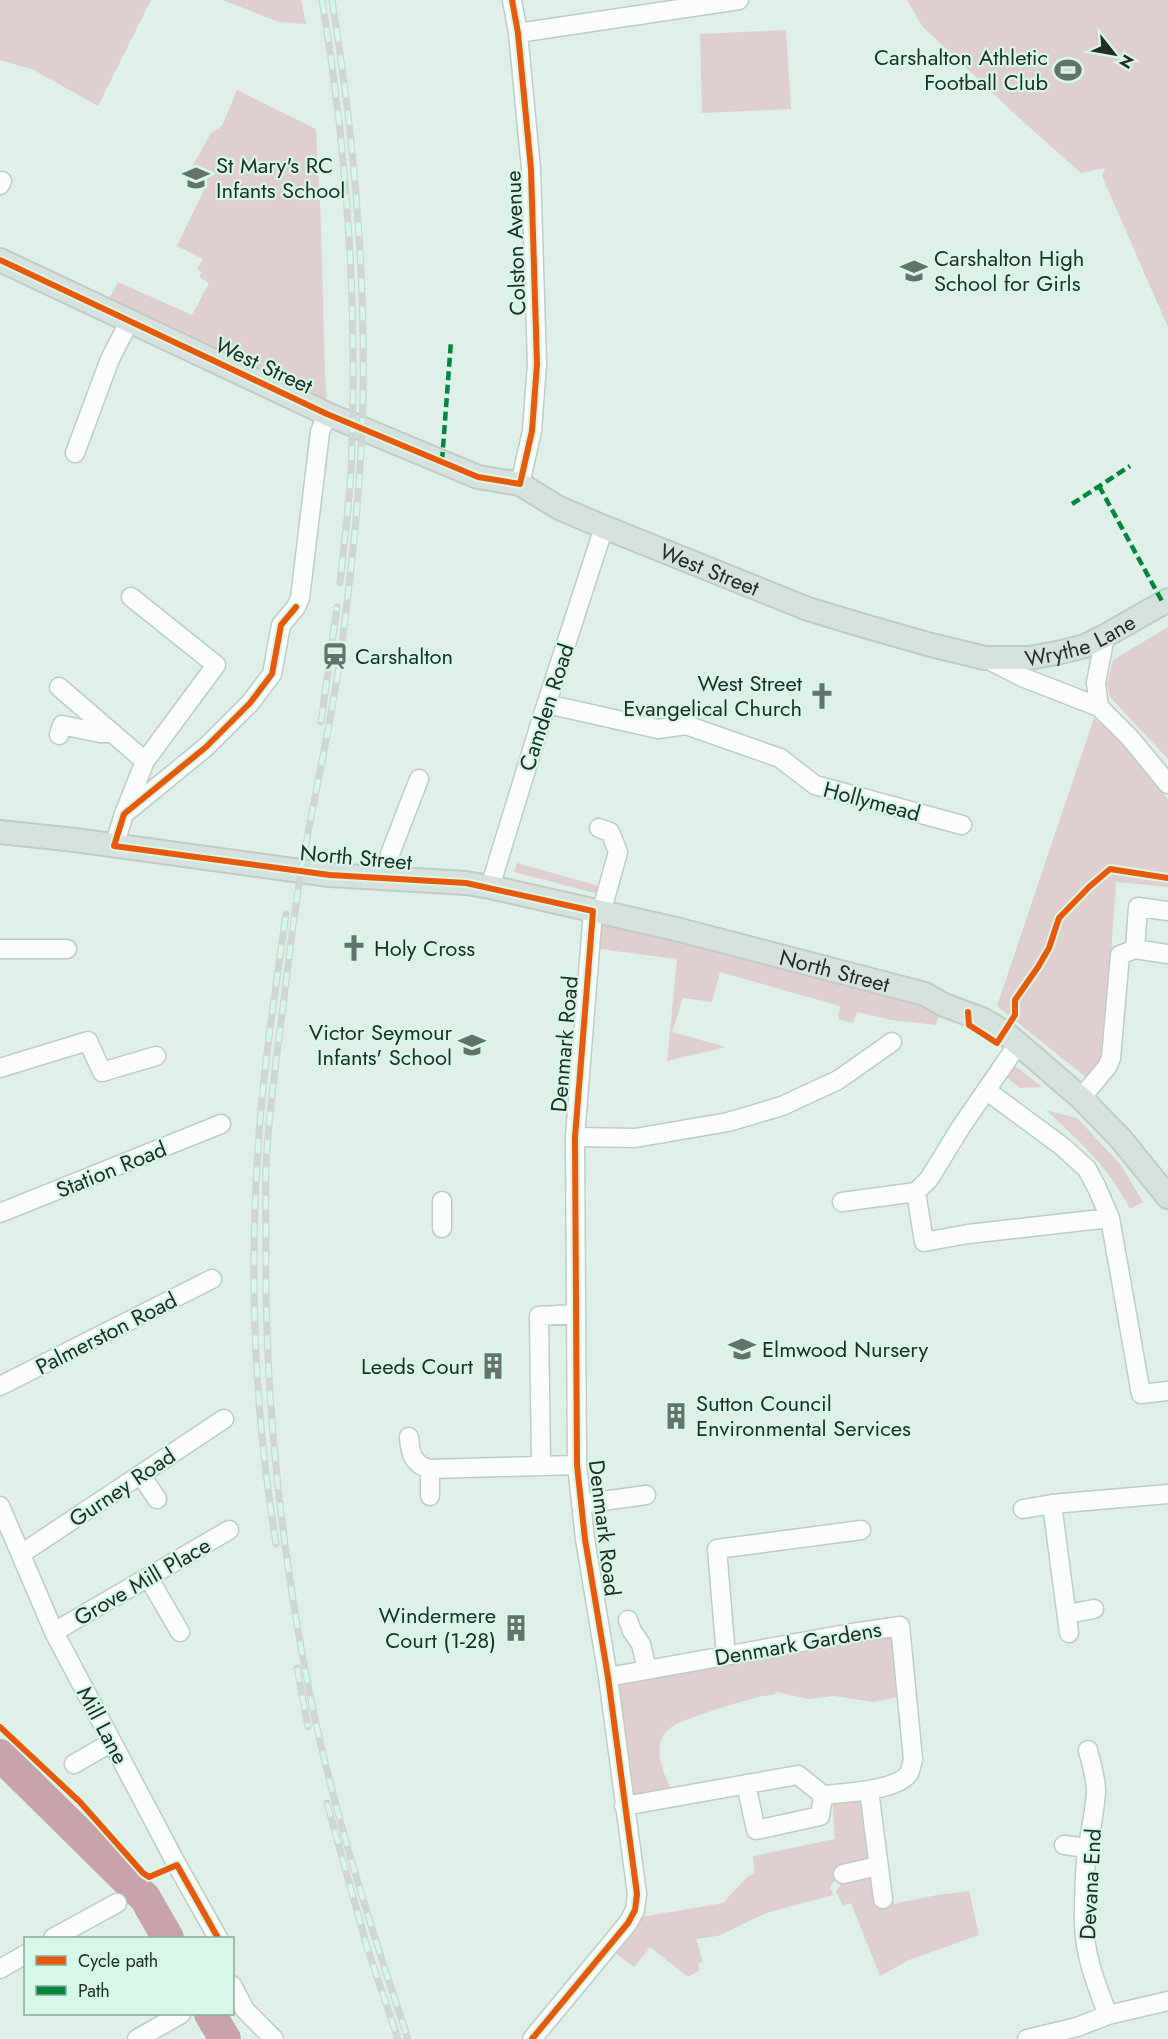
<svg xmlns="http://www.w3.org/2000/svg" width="1168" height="2039" viewBox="0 0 1168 2039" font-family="Jost,sans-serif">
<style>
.green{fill:#dfcfcf}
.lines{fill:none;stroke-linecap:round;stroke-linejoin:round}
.river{stroke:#c7a4a9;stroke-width:32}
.minor-casing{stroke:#bfcdc6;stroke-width:21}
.major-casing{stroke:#c2ccc7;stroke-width:26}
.minor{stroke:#fafdfb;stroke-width:18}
.major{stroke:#d7e2de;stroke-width:22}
.rail-casing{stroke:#d0d6d3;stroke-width:7}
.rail{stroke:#d6f8e7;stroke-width:4.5;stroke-dasharray:14;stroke-linecap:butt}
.quiet{stroke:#00873e;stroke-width:4.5;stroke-dasharray:9 4.5;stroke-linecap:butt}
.cycleway-casing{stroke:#d6f8e7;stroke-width:10}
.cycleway{stroke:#e8590c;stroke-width:6}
.labels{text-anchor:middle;stroke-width:4.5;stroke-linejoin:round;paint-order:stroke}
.poi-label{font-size:22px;fill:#212f28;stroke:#d6f8e7;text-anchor:start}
.street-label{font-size:22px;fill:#212f28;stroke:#d6f8e7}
</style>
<rect width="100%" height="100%" fill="#def0e7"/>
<path class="green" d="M0,0H151L98,106L34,70L0,60Z
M223,0H301L306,24L279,22Z
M907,0H1168V327L1102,176L1105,168L1081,173L1019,118L922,26Z
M786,30L791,109L702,113L700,34Z
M237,90L316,129L321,226L325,377L327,404L105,306L118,282L192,315L209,283L199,277L202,272L197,269L203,259L177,246L204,190L185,180L211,133L222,126Z
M1168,627V759L1110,697L1107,684L1113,660Z
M1094,718L1135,754L1168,800V887L1116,882L1104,1058L1087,1078L997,1006Z
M517,863L602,887L599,894L514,872Z
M593,911L942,1006L936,1025L891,1020L857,1012L853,1023L838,1019L840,1006L720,972L712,1002L683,998L672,1032L726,1047L667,1061L677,959L592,948Z
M1009,1061L1042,1087L1020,1088L1000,1072Z
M1046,1110L1077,1118L1121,1165L1143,1202L1130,1209C1107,1165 1081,1143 1046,1110Z
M898,1631L903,1696L873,1702L834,1696L809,1699L776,1692L773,1695L762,1696C737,1703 696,1714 673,1726C666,1730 661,1737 660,1745C657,1761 667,1780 673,1794L628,1802L612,1680Z
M866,1793L875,1864L841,1872L830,1887L833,1895L766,1913L718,1936L696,1939L703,1961L698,1964L700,1970L688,1977L650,1947L634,1967L611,1950L641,1917L723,1903L747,1877L755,1873L753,1856L835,1839L832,1796Z
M875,1870L880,1900L892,1897L894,1904L937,1895L969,1891L979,1935L909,1960L880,1976L851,1903L843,1906L836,1891L846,1877Z"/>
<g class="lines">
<path class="river" d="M0,1755L145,1898L168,1938
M210,2014L225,2039"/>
<defs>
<path id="minor" d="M512,0L518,33L531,169L537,364L532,431L520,484
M518,33L739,0
M0,185L2,181
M75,453L110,359L129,322
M985,658L1022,677L1099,707L1131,739L1168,784
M59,687L145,761
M547,704L658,729L686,725L780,758L815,785L962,825
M1099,707L1096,683L1105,636
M59,735L62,725L100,733H113
M124,814L206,747L250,703L272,674L281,625L296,607L300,598L320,432L327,414
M599,828L610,832L618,852L601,913
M114,846L124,814L145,761L216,665L131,597
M388,879L390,854L419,779
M490,887L541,721L604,527
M0,949H67
M1135,949L1168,954
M1018,1044L961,1127L929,1179L916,1192L924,1242L968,1234L1110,1218
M0,1068L88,1041L102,1072L156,1056
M986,1090L1063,1147L1087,1169L1097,1188L1110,1218L1141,1394L1168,1391
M1081,1098L1107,1067L1111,1058L1120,955L1135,949L1138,907L1168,911
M575,1137L635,1138L728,1122L782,1106L838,1080L892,1042
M842,1202L916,1192
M0,1213L221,1124
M442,1228V1201
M0,1386L212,1279
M409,1437C410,1453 413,1465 430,1469L577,1465
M541,1465L539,1316L576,1314
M141,1475L157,1499
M430,1496V1469
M581,1504L646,1495
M1052,1504L1069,1633
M0,1506L54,1632L177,1865L218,1938
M1023,1509L1052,1504L1168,1494
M21,1554L224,1419
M148,1577L180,1632
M1067,1614L1094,1609
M628,1620L632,1631L641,1644L647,1670
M54,1632L229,1530
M726,1656L717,1549L861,1530
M608,1677L846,1634L900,1626L913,1759C912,1763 911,1769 909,1773C898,1791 843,1793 823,1795L798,1775L624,1806
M1088,1750C1091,1763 1096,1777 1096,1791C1095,1810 1091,1828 1088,1846C1084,1868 1084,1899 1084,1921C1084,1954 1096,1984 1108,2015
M74,1764L112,1742
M746,1784L756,1830L820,1816L823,1795
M869,1790L883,1899
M1064,1845L1087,1848
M843,1874L878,1866
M53,1938L117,1903
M0,1969L26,1954
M232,1985L245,2010L274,2039
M137,2039L181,2014
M532,2039L628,1923L635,1910L637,1894L608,1677L585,1539L577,1465L575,1137L593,911
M1027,2039L1077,2027L1108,2015L1168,2001"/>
<g id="major">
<path id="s1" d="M0,260L327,414L478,477L520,484L559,508L604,527L808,609L861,625L931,645L985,658H1029L1057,653L1085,646L1105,636L1168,600"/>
<path id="s2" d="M0,832L75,840L330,875L466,883L490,887L676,929L925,994L944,1005L982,1019L1004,1032L1029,1053L1081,1098L1120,1138L1168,1197"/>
</g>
</defs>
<use href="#minor" class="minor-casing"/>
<use href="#major" class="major-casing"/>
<use href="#minor" class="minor"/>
<use href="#major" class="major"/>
<defs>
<path id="rail" d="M322,0C348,155 358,313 351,470C349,507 344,545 340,583
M332,0C353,130 365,261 363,392C362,479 352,565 341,651C332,719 316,787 304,855C295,902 290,951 284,999C277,1053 269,1109 266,1164C265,1188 266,1212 266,1236C264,1396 281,1554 313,1710C337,1822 372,1931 408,2039
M321,722L337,607
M276,1544C255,1415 249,1280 258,1149C263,1070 275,992 286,914
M297,1668L308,1727
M327,1803L367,1947L398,2039"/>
</defs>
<use href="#rail" class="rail-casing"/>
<use href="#rail" class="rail"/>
<path class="quiet" d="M442,461L451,341
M1099,486L1163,603
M1072,504L1130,466"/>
<defs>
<path id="cycleway" d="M0,260L327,414L478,477L520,484L532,431L537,364L531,169L518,33L512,0
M296,607L281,625L272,674L250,703L206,747L124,814L114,846L330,875L466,883L593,911L575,1137L577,1465L585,1539L608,1677L637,1894L635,1910L628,1923L532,2039
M968,1012L969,1025L997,1043L1015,1015V1000L1038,967L1049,948L1059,918L1089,887L1110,869L1168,878
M0,1727L80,1802L143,1873L149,1877L177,1865L218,1938"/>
</defs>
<use href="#cycleway" class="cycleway-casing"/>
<use href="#cycleway" class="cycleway"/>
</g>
<defs>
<symbol id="stadium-bare" viewBox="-9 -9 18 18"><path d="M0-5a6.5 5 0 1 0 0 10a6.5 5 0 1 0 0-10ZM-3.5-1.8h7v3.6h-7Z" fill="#63736b" stroke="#d6f8e7" stroke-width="2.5" paint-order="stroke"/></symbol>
<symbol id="school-bare" viewBox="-9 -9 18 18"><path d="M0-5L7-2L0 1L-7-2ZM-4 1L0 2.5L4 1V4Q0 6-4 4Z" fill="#63736b" stroke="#d6f8e7" stroke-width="2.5" paint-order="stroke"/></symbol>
<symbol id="station-bare" viewBox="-9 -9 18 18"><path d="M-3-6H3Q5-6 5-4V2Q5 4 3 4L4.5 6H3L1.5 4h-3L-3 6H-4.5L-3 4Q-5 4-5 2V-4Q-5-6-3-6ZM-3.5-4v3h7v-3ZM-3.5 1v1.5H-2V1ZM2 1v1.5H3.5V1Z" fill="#63736b" stroke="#d6f8e7" stroke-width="2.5" paint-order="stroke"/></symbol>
<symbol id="church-bare" viewBox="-9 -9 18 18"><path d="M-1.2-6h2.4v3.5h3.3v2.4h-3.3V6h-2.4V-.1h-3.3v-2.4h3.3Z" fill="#63736b" stroke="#d6f8e7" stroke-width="2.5" paint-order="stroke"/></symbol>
<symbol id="building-bare" viewBox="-9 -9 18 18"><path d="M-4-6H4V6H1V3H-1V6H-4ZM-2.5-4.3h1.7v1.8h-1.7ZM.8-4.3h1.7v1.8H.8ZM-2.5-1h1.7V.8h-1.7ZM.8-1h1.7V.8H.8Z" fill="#63736b" stroke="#d6f8e7" stroke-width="2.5" paint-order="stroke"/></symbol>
</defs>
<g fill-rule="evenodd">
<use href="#stadium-bare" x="1049" y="51" width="38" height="38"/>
<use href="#school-bare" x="177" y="159" width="38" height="38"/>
<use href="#school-bare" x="895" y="252" width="38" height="38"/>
<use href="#station-bare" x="316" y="637" width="38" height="38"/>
<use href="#church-bare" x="803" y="677" width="38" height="38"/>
<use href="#church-bare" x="335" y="929" width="38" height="38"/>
<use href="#school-bare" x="453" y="1026" width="38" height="38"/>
<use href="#school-bare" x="723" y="1330" width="38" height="38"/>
<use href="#building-bare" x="474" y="1347" width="38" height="38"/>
<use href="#building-bare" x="657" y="1397" width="38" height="38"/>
<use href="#building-bare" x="497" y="1609" width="38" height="38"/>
</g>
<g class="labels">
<g class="poi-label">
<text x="1048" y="65" text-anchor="end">Carshalton Athletic<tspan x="1048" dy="25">Football Club</tspan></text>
<text x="216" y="173">St Mary's RC<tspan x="216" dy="25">Infants School</tspan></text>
<text x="934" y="266">Carshalton High<tspan x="934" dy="25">School for Girls</tspan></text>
<text x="355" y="664">Carshalton</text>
<text x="802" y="691" text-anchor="end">West Street<tspan x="802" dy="25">Evangelical Church</tspan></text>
<text x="374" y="956">Holy Cross</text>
<text x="452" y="1040" text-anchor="end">Victor Seymour<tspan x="452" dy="25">Infants' School</tspan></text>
<text x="762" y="1357">Elmwood Nursery</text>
<text x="473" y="1374" text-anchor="end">Leeds Court</text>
<text x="696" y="1411">Sutton Council<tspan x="696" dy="25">Environmental Services</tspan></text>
<text x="496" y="1623" text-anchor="end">Windermere<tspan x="496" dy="25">Court (1-28)</tspan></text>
</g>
<g class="street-label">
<text transform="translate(515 243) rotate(-92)" y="8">Colston Avenue</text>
<text transform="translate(264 365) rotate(25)" y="8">West Street</text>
<text dy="8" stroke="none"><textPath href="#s1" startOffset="776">West Street</textPath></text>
<text dy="8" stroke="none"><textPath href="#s1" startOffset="1164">Wrythe Lane</textPath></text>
<text transform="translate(546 707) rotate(-72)" y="8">Camden Road</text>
<text transform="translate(872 801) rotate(15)" y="8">Hollymead</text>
<text transform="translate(356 857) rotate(5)" y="8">North Street</text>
<text dy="8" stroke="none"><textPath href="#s2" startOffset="848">North Street</textPath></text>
<text transform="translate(564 1044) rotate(-85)" y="8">Denmark Road</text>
<text transform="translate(111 1169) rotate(-22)" y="8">Station Road</text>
<text transform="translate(106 1333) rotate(-27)" y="8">Palmerston Road</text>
<text transform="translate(122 1487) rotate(-34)" y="8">Gurney Road</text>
<text transform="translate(605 1528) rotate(83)" y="8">Denmark Road</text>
<text transform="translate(142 1581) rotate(-30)" y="8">Grove Mill Place</text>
<text transform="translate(798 1643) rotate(-10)" y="8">Denmark Gardens</text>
<text transform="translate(103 1725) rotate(62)" y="8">Mill Lane</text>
<text transform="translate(1090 1884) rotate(-87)" y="8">Devana End</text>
</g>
</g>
<rect x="24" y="1937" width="210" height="78" fill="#d6f8e7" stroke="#8ea89b" stroke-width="1.5"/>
<rect x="36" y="1956" width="30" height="9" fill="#e8590c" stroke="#8ea89b" stroke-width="1.5"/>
<text x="78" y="1967" font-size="18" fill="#212f28">Cycle path</text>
<rect x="36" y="1986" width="30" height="9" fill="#00873e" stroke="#8ea89b" stroke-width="1.5"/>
<text x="78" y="1997" font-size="18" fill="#212f28">Path</text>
<g transform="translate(1114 54) rotate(121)" stroke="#d6f8e7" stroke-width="4.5" paint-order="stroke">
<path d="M0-4.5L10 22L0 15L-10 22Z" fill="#212f28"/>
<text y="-9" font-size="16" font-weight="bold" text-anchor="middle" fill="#212f28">N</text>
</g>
</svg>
